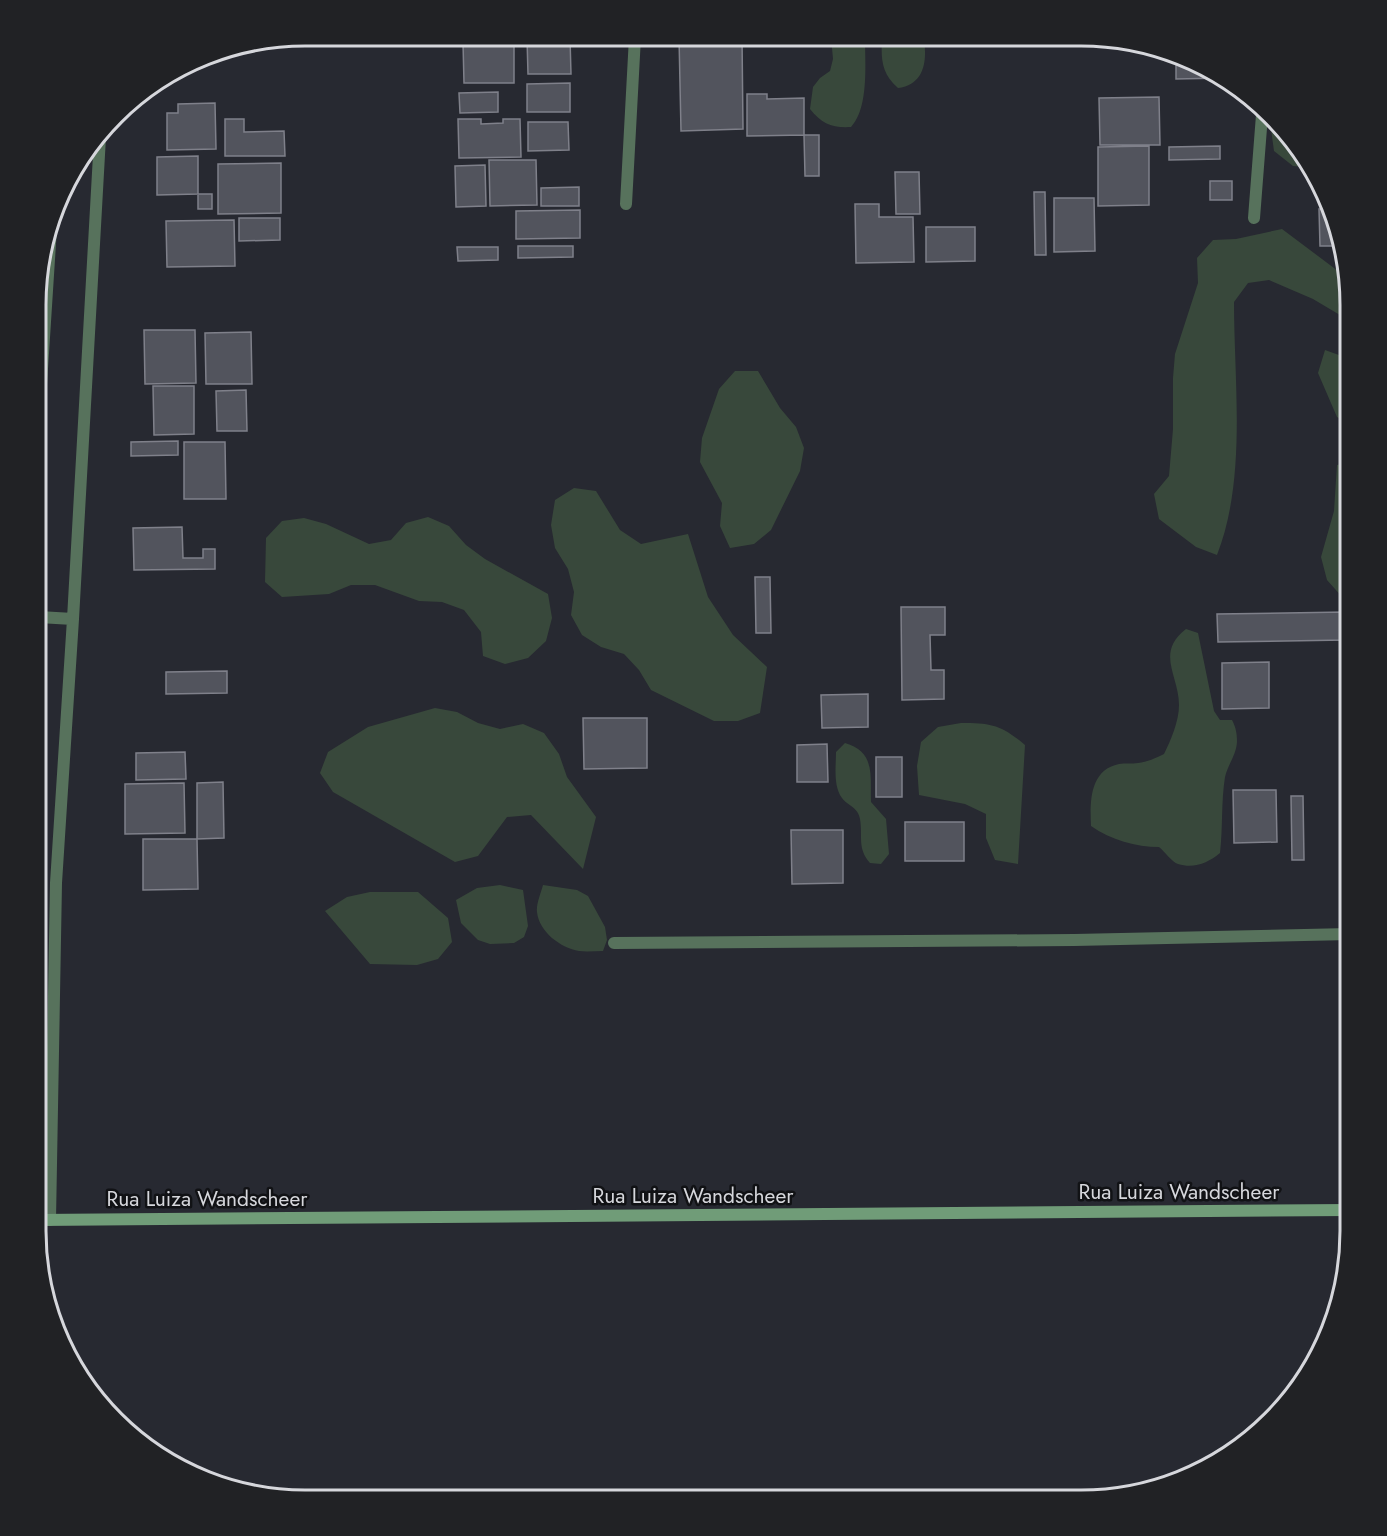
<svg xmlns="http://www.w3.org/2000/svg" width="1387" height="1536" viewBox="0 0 1387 1536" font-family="Jost,sans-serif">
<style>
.green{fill:#38483b}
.building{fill:#52545d;stroke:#7f808a;stroke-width:1.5}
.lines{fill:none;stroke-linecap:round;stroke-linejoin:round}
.minor{stroke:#57725c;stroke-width:12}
.secondary{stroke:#709c78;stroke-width:12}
.labels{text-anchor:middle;stroke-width:5;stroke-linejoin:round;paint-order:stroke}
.street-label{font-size:21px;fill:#d6d7dc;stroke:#111215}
.rim{fill:none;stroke:#d6d7dc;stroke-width:3}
</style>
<rect width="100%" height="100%" fill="#272931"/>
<path class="green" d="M831,37L865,38C865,64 869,108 851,127C832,128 822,124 810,109L813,87L820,78L830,71L833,59Z
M882,38H924C927,61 925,84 898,88C881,73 881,59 882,38Z
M1270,122L1306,156L1309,163L1304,167L1293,166L1274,151Z
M1282,229L1338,271L1347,272L1350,288V321L1313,299L1269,280L1248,283L1234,302C1234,383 1247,478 1217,555L1196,547L1159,519L1154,494L1169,476L1173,429V378L1175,354L1198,283L1197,258L1213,240L1236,239Z
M1325,350L1350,359V424L1337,417L1318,373Z
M735,371H758L780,408L796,427L804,448L800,471L771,530L754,544L730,548L720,526L722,503L700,462L702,438L719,389Z
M1350,462V599L1343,598L1327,580L1321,557L1334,511L1337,465Z
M574,488L596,491L620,530L641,544L688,534L708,597L733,635L767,667L760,713L738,721H714L651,690L639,670L624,654L601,647L582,635L571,615L574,592L568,569L555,548L551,525L555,500Z
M428,517L449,526L466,545L485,559L548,594L552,618L546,641L528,658L505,664L483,656L481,632L464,610L442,602L419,601L375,585H351L329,594L282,597L265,582L266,538L282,521L304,518L326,524L369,544L391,540L406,523Z
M1186,629L1198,633L1214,711L1220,720H1232C1236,728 1237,733 1237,742C1236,756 1228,764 1225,777C1221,802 1223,828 1220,853C1208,863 1194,869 1178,864C1172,862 1165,852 1159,847C1136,847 1111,840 1091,826C1090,803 1089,770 1119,764C1125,763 1132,764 1138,763C1147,762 1156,758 1164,754C1171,740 1179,721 1179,705C1179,675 1155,653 1186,629Z
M435,708L457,712L478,723L500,729L523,724L544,733L559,754L567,777L596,817L583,869L531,815L507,817L478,856L455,862L333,792L320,773L328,752L368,727Z
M961,723C992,723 1001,725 1025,745L1018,864L995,860L986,838V814L965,804L919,795L917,766L921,742L938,727Z
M845,743C876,752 870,776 871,802L886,819L889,854L881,864L870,863C857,848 863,837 860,819C858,807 848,806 842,798C833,786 836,766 836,752Z
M500,885L523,890L528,926L524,937L514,943L490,944L478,940L461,923L456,900L477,888Z
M543,885L577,890L588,896L605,927L607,940L603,951C595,951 587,952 579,951C561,948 539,932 537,912C536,904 541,893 543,885Z
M370,892H418L448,918L452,942L438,959L417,965L370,964L325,911L347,897Z"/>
<path class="building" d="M679,37H742L743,129L681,131Z
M527,38H570L571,74H528Z
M514,42V83H464L463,43Z
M1176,58L1217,72L1223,78L1176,79Z
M570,83V112H527V84Z
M498,92V112L460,113L459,93Z
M747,94H767V99L804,98V135L747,136Z
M1159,97L1160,145H1100L1099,98Z
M215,103L216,149L167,150V113H178V104Z
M225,119H244V132L284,131L285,156H225Z
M458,119H481V124L503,123V119H520L521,157L459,158Z
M528,122H568L569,150L528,151Z
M804,135H819V176H805Z
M1149,146V205L1098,206V147Z
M1220,146V159L1169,160V147Z
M198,156V194L157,195V157Z
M489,160H536L537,205L490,206Z
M281,163V213L218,214V164Z
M485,165L486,206L456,207L455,166Z
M895,172H919L920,214H896Z
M1210,181H1232V200H1210Z
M579,187V206H541V188Z
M1034,192H1045L1046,255H1035Z
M198,194H212V209H198Z
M1054,198H1094L1095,251L1054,252Z
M855,204H879V217H913L914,262L856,263Z
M1319,209H1332L1337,219L1342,246H1320Z
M580,210V238L516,239V211Z
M239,218H280V240L239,241Z
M234,220L235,266L167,267L166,221Z
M926,227H975V261L926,262Z
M518,246H573V257L518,258Z
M457,247H498V260L458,261Z
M144,330H195L196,383L145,384Z
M251,332L252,384H206L205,333Z
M153,386H194V434L154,435Z
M246,390L247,431H217L216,391Z
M178,441V455L131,456V442Z
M184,442H225L226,499H184Z
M182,527L183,558H203V549H215V569L134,570L133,528Z
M755,577H770L771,633H756Z
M901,607H945V635H930L931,670H944V699L902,700Z
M1345,612V640L1218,642L1217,614Z
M1269,662V708L1222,709V663Z
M227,671V693L166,694V672Z
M868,694V727L822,728L821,695Z
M583,718H647V768L584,769Z
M827,744L828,782H797V745Z
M185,752L186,779L136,780V753Z
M876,757H902V797H876Z
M223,782L224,838L197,839V783Z
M184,783L185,833L125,834V784Z
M1233,790H1276L1277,842L1234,843Z
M1291,796H1303L1304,860H1292Z
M905,822H964V861H905Z
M791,830H843V883L792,884Z
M143,839H197L198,889L143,890Z"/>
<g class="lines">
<path class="minor" d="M626,204L635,37
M1254,218L1262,115
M41,384L51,228
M39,617L73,619
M614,943L1074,940L1350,934
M50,1220L56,883L73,619L100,137"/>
<path class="secondary" d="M37,1220L1350,1210"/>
</g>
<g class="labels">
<g class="street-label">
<text x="1179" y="1199">Rua Luiza Wandscheer</text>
<text x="693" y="1203">Rua Luiza Wandscheer</text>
<text x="207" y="1206">Rua Luiza Wandscheer</text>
</g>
</g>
<path d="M0 0H1387V1536H0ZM305 46H1081A259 259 0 0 1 1340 305V1231A259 259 0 0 1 1081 1490H305A259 259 0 0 1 46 1231V305A259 259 0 0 1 305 46Z" fill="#212225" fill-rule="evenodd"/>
<path class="rim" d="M305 46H1081A259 259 0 0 1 1340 305V1231A259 259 0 0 1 1081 1490H305A259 259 0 0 1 46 1231V305A259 259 0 0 1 305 46Z"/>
</svg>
